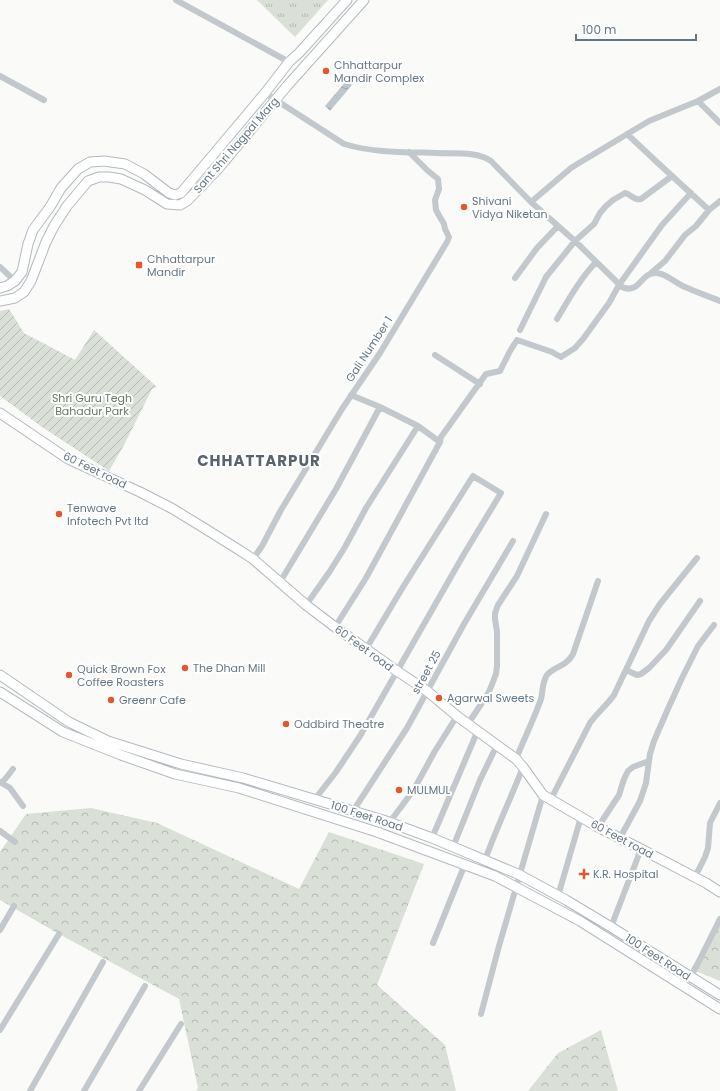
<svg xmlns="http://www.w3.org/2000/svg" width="720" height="1091" viewBox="0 0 720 1091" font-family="Poppins,sans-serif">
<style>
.forest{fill:url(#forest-crowns)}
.park{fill:url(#park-tufts)}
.garden{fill:url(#garden-furrows)}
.water{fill:url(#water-ripples)}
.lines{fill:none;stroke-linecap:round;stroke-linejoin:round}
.secondary-casing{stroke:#b3babf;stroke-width:11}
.street{stroke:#c3c8cc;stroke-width:6}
.secondary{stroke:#fff;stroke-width:9}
.poi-dot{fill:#e4572e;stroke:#fff;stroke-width:1.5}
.labels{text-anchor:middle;stroke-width:4;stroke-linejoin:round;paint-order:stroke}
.poi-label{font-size:11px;fill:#657683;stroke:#fff;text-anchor:start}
.street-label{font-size:11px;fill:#657683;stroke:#fff}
.park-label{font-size:11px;fill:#687a64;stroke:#fff}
.district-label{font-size:15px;font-weight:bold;letter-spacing:1px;fill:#57646e;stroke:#fff}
</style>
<defs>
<pattern id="forest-crowns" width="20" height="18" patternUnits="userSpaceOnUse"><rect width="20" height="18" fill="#dadfd7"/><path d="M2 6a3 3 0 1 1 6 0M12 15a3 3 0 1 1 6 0" fill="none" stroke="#b4b9b4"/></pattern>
<pattern id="park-tufts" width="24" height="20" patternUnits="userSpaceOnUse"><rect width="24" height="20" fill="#dadfd7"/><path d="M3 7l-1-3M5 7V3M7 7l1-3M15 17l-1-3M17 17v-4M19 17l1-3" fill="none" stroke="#b4b9b4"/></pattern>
<pattern id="garden-furrows" width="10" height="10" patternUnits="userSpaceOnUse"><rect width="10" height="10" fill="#dadfd7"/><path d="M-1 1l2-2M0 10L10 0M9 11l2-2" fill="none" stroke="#b4b9b4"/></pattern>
<pattern id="water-ripples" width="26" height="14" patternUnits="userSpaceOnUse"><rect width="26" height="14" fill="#bbc7cb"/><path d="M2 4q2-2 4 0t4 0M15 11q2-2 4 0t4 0" fill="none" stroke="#9ca6aa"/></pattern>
</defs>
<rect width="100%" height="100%" fill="#fafaf8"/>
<path class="forest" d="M91,808L157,823L299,889L329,832L424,864L377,985L445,1045L456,1091H196L198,1088L179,999L59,934L0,900V852L26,814Z
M720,922V981L691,969Z
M601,1030L618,1091H528L558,1053Z"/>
<path class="park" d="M257,0H328L295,37Z"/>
<path class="garden" d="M9,309L24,333L75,360L94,330L157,387L152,389L124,445L109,471L42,427L0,396V311Z"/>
<path class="water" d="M347,80L352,85L330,111L325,106Z"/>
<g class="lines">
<defs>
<path id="secondary" d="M0,288L7,286L15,281L22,272L28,244L33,230L50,207L61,188L78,169L90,162L104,161L125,164L144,174L169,193L175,195L181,193L265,93L289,62L299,53L347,0
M0,301L15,298L24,292L31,281L46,242L54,226L67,206L88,181L99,177H109L121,179L145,190L167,204L180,205L187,201L218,169L287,86L364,0
M0,413L68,459L140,492L173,509L204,528L236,548L253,559L306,605L335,627L397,671L427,691L457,716L516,759L523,767L543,795L598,827L641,849L706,883L720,892
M0,675L69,722L108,741L181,764L243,778L340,807L383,820L432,838L520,875L566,900L611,927L720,995
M0,692L63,732L121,755L175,774L239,788L377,832L495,876L580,921L720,1009"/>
</defs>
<use href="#secondary" class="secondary-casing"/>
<path class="street" d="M176,0L289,62
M0,76L44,100
M265,93L344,144C374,153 406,152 437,153C455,154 476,151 491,161L531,202L575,241L622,287C640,295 641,271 657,273C667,274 675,283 685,287C696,292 708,296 720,301
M698,101L720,123
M627,134L659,164L709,210
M531,202L571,168L579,163L649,121L698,101L720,89
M0,267L15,281
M651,273L665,261L685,235L696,226L709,210L720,201
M515,278L537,248L558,226
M557,319C569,299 580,279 596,262
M520,330L546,277L575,241L594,224L600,213L606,206L613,200L625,193C631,194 634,201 641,199L672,176
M435,355L480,384
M351,395L380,407L418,426L440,442
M253,559L262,546L281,510L342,409L380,353L447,242L449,237L445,229L444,224L436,210L435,200L439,189L438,179L427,170L409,152
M280,582L336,489L380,407
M306,605L330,571L345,547L366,508L418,426
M335,627L366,578L440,442L441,437L486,374L500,371L510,351L517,340L552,352L561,357L575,348L583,339L609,303L619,285L662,225L691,193
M626,670L637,675L641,674L649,668L666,650L700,601
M468,724L489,692L496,674L497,666V632L495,619V613L498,605L517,576L546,514
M516,759C524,739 534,719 541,699C543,691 542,682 547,675C555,666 566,667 573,654L598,581
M0,782L10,788L23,806
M2,783L13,769
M315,799L336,772L360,736L464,554L501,493L473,476L403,587L366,649
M551,799L590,723C597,713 607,705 614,695L649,621L660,604L697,558
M353,811L407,728L464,624L513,541
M389,823L413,791L435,751L457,716
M598,827L619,795L624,779L628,771L633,767L649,761
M0,831L15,842
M432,838L478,730
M620,838L640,801L646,783L650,754L654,741L667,711L682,678L698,646L714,625
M453,847L480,780L497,745
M485,860C496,829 511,798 523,767
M695,877L705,857L708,848L710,823L720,803
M558,896L581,817
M611,927L641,849
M0,930L14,906
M433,943L465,864
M691,977L720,919
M481,1014L499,946L543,795
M0,1030L59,934
M30,1091L103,962
M84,1091L145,986
M139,1091L181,1024"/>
<use href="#secondary" class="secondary"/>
</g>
<g class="poi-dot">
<circle cx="326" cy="71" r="4"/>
<circle cx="464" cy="207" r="4"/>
<rect x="135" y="261" width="8" height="8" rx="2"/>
<circle cx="59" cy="514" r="4"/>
<circle cx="185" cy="668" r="4"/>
<circle cx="69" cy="675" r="4"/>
<circle cx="439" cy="698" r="4"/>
<circle cx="111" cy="700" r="4"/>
<circle cx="286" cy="724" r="4"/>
<circle cx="399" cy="790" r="4"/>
<path d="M582 868h4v4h4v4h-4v4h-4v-4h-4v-4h4z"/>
</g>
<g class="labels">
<g class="poi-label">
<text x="334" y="69">Chhattarpur<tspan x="334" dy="13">Mandir Complex</tspan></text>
<text x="472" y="205">Shivani<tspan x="472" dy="13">Vidya Niketan</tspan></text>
<text x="147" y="263">Chhattarpur<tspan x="147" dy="13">Mandir</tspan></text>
<text x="67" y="512">Tenwave<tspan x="67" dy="13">Infotech Pvt ltd</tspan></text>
<text x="193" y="672">The Dhan Mill</text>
<text x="77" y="673">Quick Brown Fox<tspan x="77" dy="13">Coffee Roasters</tspan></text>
<text x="447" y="702">Agarwal Sweets</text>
<text x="119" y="704">Greenr Cafe</text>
<text x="294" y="728">Oddbird Theatre</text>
<text x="407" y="794">MULMUL</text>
<text x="593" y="878">K.R. Hospital</text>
</g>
<g class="street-label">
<text transform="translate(236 145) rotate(-49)" y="4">Sant Shri Nagpal Marg</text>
<text transform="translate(369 349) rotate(-57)" y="4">Gali Number 1</text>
<text transform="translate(95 470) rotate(26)" y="4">60 Feet road</text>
<text transform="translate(364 648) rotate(36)" y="4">60 Feet road</text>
<text transform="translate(426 672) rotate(-61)" y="4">street 25</text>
<text transform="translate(367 816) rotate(18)" y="4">100 Feet Road</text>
<text transform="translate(622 839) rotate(28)" y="4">60 Feet road</text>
<text transform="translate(658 957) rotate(33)" y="4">100 Feet Road</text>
</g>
<g class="park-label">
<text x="92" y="402">Shri Guru Tegh<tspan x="92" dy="13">Bahadur Park</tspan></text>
</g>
<g class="district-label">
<text x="259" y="466">CHHATTARPUR</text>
</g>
</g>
<path d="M576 34v6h120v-6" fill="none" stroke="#657683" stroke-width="2"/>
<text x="582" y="34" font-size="12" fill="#657683" stroke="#ffffff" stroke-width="3" paint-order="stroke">100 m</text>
</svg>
